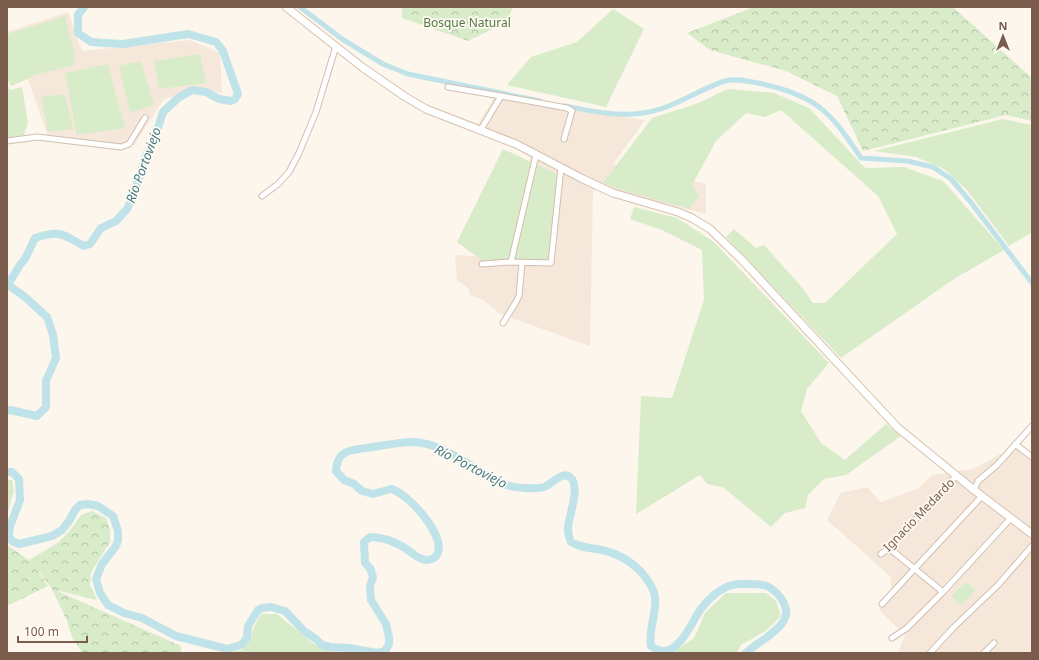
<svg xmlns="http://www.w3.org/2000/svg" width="1039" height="660" viewBox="0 0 1039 660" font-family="'Noto Sans',sans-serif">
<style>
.residential{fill:#f5e8da}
.green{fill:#d8ecc9}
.forest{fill:url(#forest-crowns)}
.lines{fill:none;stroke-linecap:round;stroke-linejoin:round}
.canal{stroke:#bfe3e8;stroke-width:5}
.river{stroke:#bfe3e8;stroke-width:8}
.street-casing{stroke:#d1beb0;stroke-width:7}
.secondary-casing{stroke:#d6c0b0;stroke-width:9}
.street{stroke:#fff;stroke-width:5}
.secondary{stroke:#fff;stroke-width:7}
.labels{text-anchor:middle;stroke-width:3.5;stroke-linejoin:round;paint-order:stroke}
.park-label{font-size:12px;fill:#537a41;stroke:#fffaf3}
.street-label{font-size:12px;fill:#7a5c4d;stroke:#fffaf3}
.water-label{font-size:13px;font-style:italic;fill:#437c86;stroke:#fffaf3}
</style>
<defs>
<pattern id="forest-crowns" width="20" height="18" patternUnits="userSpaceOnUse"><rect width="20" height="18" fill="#d8ecc9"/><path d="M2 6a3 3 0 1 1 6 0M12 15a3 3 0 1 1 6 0" fill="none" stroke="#b4c2a5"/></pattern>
</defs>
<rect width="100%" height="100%" fill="#fdf6ec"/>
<path class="residential" d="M68,12L82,51L190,40L220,53L222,93L195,87L175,96L164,99L134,145L48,137L28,79L11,86L7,78V32Z
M498,91L507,96L547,105L645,120L613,164L643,168L706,184V214L597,186L593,192L590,346L500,314L483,300L470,295L469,289L457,280L455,255L507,258L532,152L478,124Z
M1015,446L1032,460V653H898L905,635L879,610L892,592L890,576L827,520L841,493L867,487L881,502L917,489L932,475L973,469Z"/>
<path class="green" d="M613,9L644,29L606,107L507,85L531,57L577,42Z
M65,16L75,54L74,65L38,74L11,86L7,78V34Z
M200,54L206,83L159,89L154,61Z
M141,61L154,105L130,113L119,66Z
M108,64L125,128L77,135L65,73Z
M7,84L10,90L22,87L28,123L24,135L7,138Z
M728,89L774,93L809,108L865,168L904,167L943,181L1004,250L954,279L841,358L726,237L734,229L756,248L764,245L800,285L813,303H825L897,234L878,196L781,110L765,117L746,113L716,141L692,185L699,197L689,209L635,194L603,183L652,118L696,104Z
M65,95L73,129L48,132L41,96Z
M1003,119L1032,125V232L1009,246L967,190L944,169L916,157L874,151Z
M503,149L563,177L553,264L484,262L457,242Z
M634,207L677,218L714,242L829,363L807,389L801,411L821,443L845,460L886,424L901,436L846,475L824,479L808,495L805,508L785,513L771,527L723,487L707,484L700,475L636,514L641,396L672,398L704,300L702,250L662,230L630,219Z
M966,582L976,590L961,605L951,596Z
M726,593H766L776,601L781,616L767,630L741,645L737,653H678L675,651L694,638L705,613Z
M261,614H277L314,644L337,652L351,653H230L242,650L251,639L253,629Z"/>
<path class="forest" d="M402,7H513L507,22L468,41L402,18Z
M754,7H953L1032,78V121L1006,115L863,151L837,96L786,71L710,50L687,33Z
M7,480H12L14,491L7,514Z
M92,511L106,518L110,529V542L91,572L90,585L97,600L55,590L181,646V653H82L72,637L67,621L52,589L33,564L48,586L7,606V545L29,560L59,542L72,528L81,515Z"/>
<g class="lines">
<path class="canal" d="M300,7L342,39L383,64L408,74L540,101
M565,106C591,111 617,117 643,113C673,109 697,90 725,81C735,78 748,81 758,83C781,88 806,95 824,111C839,124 850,142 861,158L907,161L933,167L951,179L969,200L1032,283"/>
<path class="river" d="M7,411L10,410L37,416L46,407V381L56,358L53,335L47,317L25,297L11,287L9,283L20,265L25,259L35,238C61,229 63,235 84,246L90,244L101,228L116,221L127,209L132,199L147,153L153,144L163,112L178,98L192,90L206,92L219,99L231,101L235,99L238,94L223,51L216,42L188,34L123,44L105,43L91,42L78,33V15L84,7
M7,472H12L19,479L20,500L10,526L9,537L12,541L19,544L52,536L62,530L69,521L75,510L80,505L89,504L98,506L113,516L118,531V540L116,546L102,564L96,579L100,593L108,605L124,613L142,618L176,636L227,649L241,645L247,638L248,626L258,610L262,608L271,607L285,611L304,631L316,639L322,645L330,647L349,648L377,653L385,651L389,644V637L386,624L371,600L370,586L373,577L370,568L365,563L364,542L370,537C381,537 395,542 405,548C413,553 421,563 432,559C435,558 437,555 438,552C444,534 408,493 391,489L373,494L362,491L354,484L344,480L336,471C337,451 349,450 366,448C380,446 400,442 414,442C433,443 451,453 467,463C481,471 494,483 510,486C517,488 540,490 546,486C553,483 562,471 570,477C581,486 569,516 568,527C568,532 569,538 571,542C580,547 587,548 597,549C615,552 630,560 642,573C647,579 654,589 655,597C657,614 648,629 651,646C653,647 656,650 659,650C678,657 692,622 700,610C710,597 724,583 742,584C750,584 762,583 769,587C780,594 792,609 783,622C774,635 758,642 746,653"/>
<defs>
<path id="street" d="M448,87L501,96L567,108L572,111L564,139
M480,131L501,96
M7,141L37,137L121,147L129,144L145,118
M262,196L278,184L289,172L299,153L316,112L336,46
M511,262L536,155
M482,264L511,262L551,263L561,167
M503,323L516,302L519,296L522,263
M1015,444L1032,457
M974,490L978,481L997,465L1032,426
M889,548L943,592
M881,554L889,548L956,476
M882,604L982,496
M892,638L907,628L943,592L1011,518
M930,653L953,628L998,585L1032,546
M984,653L994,643"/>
<path id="secondary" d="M286,7L362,67L404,96L426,109L516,144L583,179L613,193L678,212L692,218L710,229L742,260L898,428L974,490L1032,534"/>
</defs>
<use href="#street" class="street-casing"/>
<use href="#secondary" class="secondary-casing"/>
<use href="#street" class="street"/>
<use href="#secondary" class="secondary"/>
</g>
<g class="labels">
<g class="park-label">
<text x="467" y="27">Bosque Natural</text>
</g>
<g class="street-label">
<text transform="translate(919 515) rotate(-46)" y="4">Ignacio Medardo</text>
</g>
<g class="water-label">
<text transform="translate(143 165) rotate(-70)" y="5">Río Portoviejo</text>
<text transform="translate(471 466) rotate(27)" y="5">Río Portoviejo</text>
</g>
</g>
<rect width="1039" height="660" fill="none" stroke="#7a5c4d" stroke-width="16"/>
<g transform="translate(1003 36)" stroke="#fffaf3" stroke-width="3" paint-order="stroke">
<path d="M0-3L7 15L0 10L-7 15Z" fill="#7a5c4d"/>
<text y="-6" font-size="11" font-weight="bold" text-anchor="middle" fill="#7a5c4d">N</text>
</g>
<path d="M18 636v6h69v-6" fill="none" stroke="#7a5c4d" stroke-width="2"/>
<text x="24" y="636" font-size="12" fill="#7a5c4d" stroke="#fffaf3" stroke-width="3" paint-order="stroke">100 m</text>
</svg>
